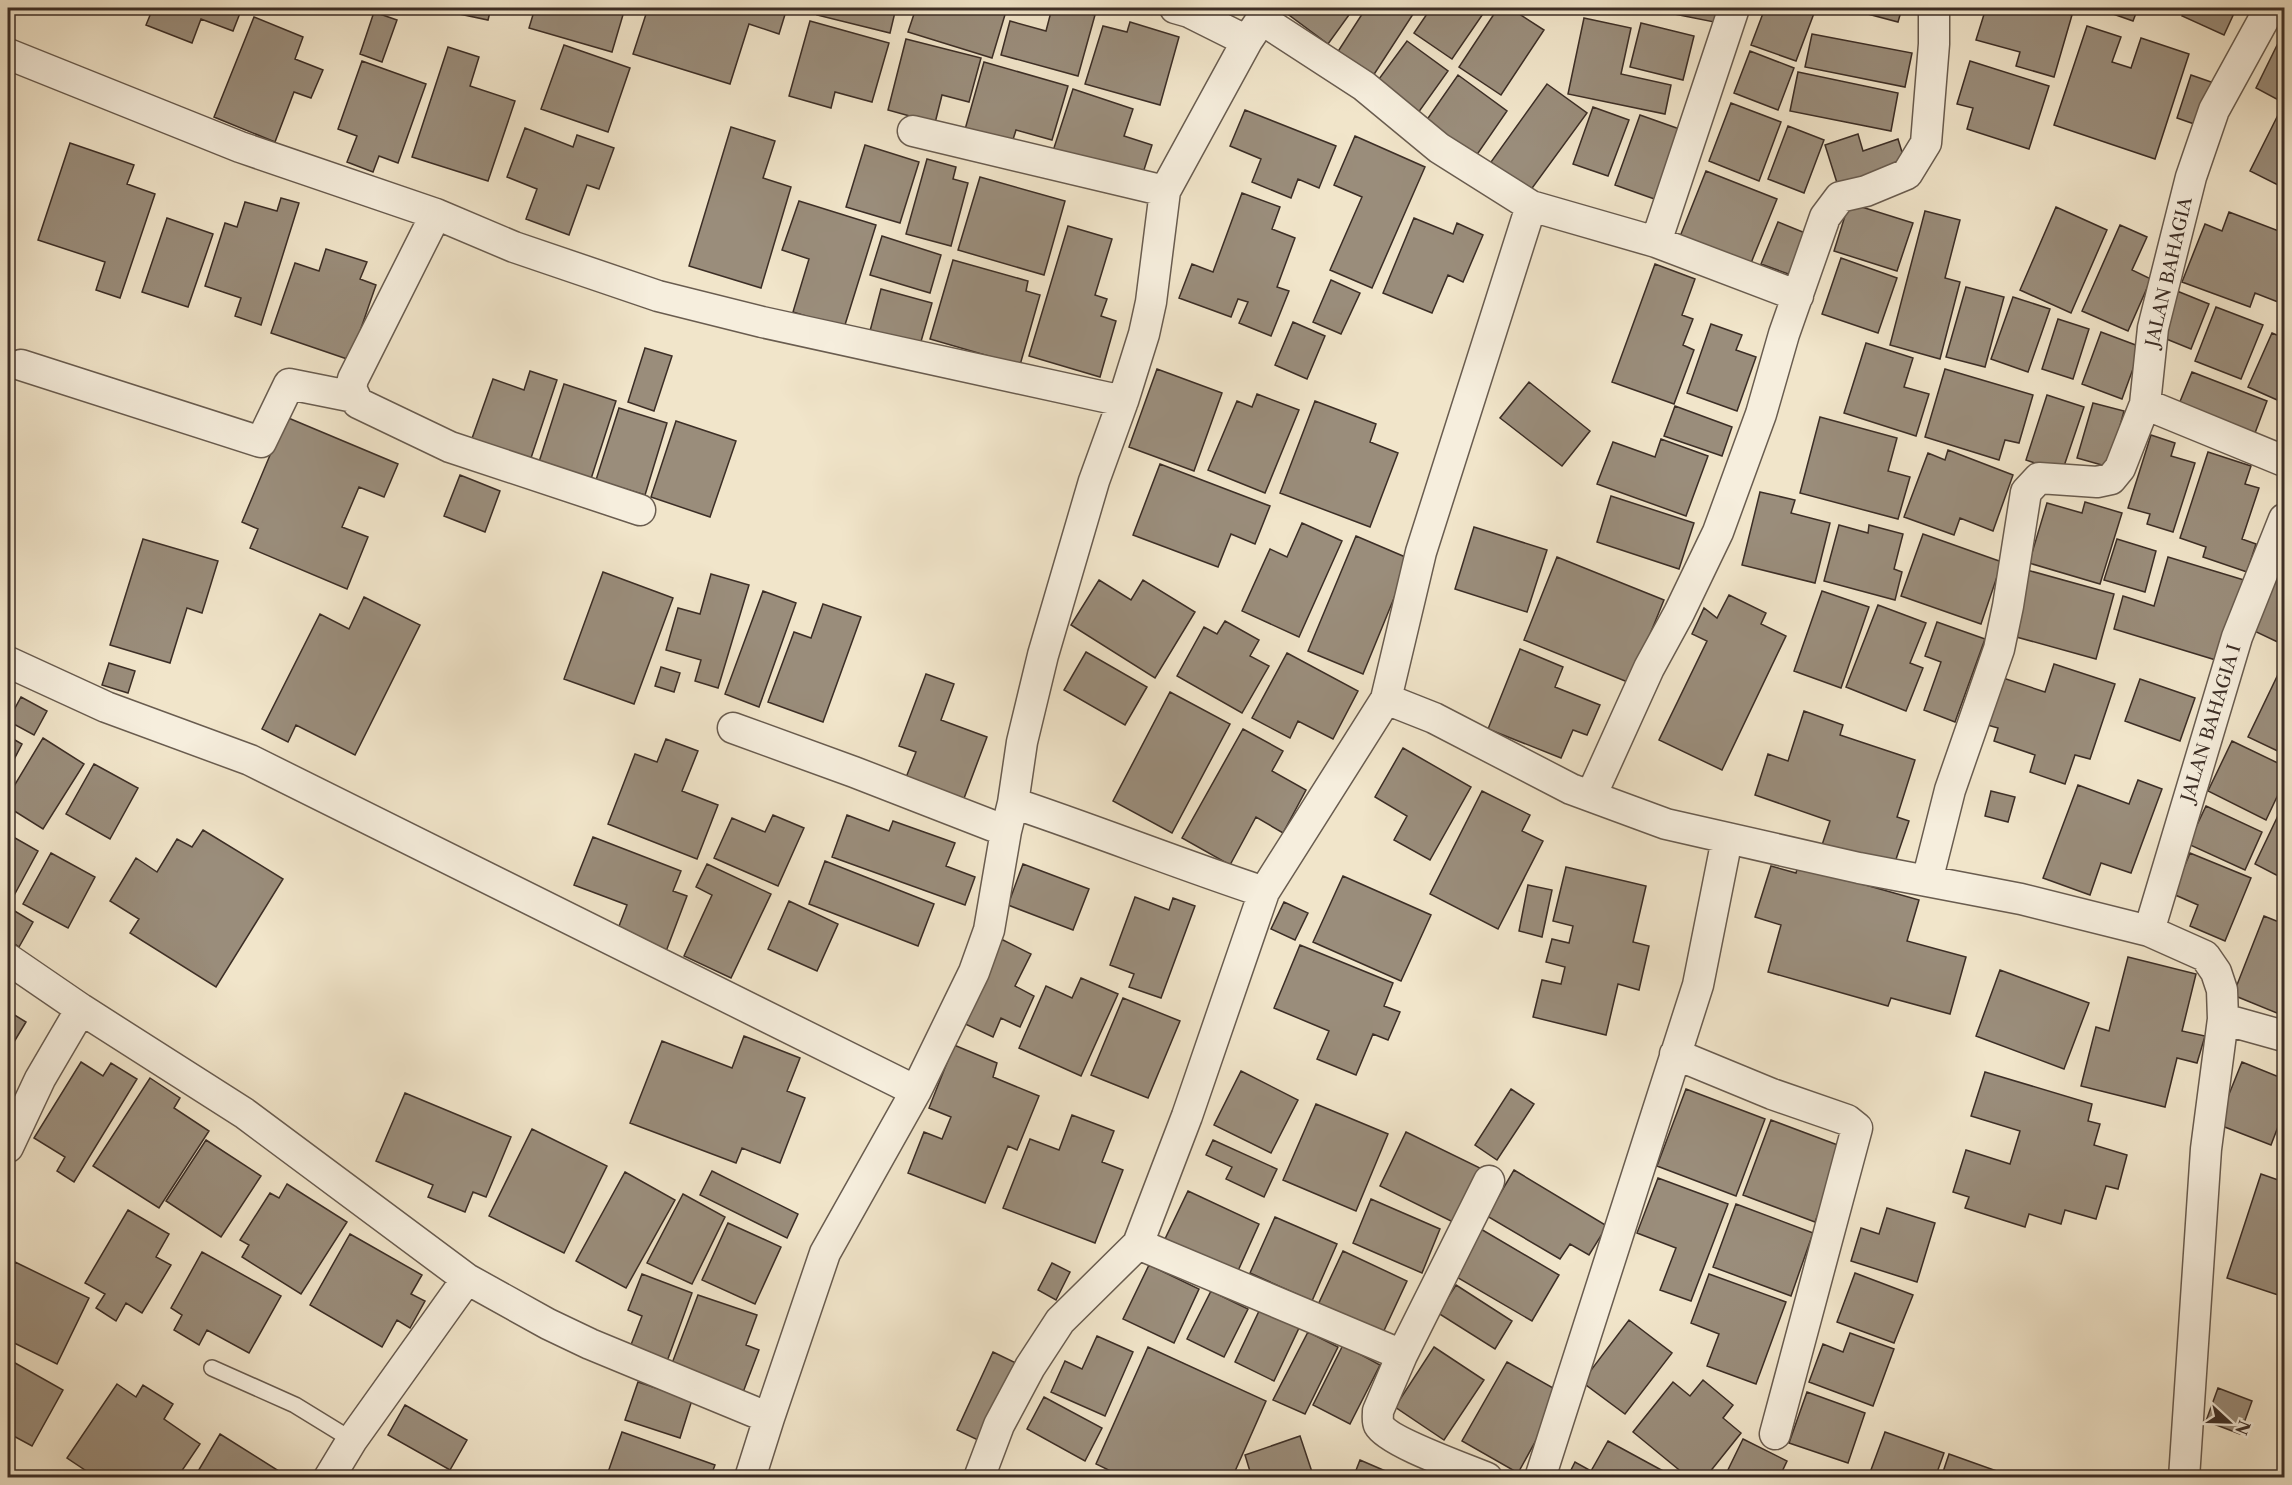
<svg xmlns="http://www.w3.org/2000/svg" width="2292" height="1485" viewBox="0 0 2292 1485" font-family="'Libre Caslon Text',serif">
<style>
.building{fill:#9a8d7b;stroke:#3c2e26;stroke-width:1.5}
.lines{fill:none;stroke-linecap:round;stroke-linejoin:round}
.service-casing{stroke:#695c4f;stroke-width:18}
.minor-casing{stroke:#695c4f;stroke-width:33}
.service{stroke:#f6eedd;stroke-width:15}
.minor{stroke:#f6eedd;stroke-width:30}
.labels{text-anchor:middle;stroke-width:4.5;stroke-linejoin:round;paint-order:stroke}
.street-label{font-size:18px;fill:#3c2e26;stroke:#f6eedd}
</style>
<rect width="100%" height="100%" fill="#f1e5ca"/>
<filter id="stains"><feTurbulence type="fractalNoise" baseFrequency=".00333" numOctaves="4"/><feColorMatrix values="0 0 0 0 .2 0 0 0 0 .09 0 0 0 0 .02 0 0 0 .5 -.17"/></filter>
<radialGradient id="worn" r=".72"><stop offset=".6" stop-color="#630" stop-opacity="0"/><stop offset="1" stop-color="#630" stop-opacity=".3"/></radialGradient>
<path class="building" d="M153,8H242L233,31L201,19L192,43L146,25Z
M431,8H491L488,20Z
M535,8H625L612,52L529,28Z
M648,8H787L779,34L749,24L730,84L633,54Z
M819,8H896L890,33L817,15Z
M916,8H1007L992,58L908,32Z
M1052,8H1065L1095,15L1078,76L1001,55L1010,21L1046,31Z
M1294,8H1354L1328,44L1289,15Z
M1366,8H1417L1373,76L1337,53Z
M1431,8H1487L1452,59L1414,33Z
M1498,8H1510L1544,30L1501,95L1459,67Z
M1644,8H1723L1719,23Z
M1765,8H1816L1796,61L1751,45Z
M1845,8H1902L1898,22Z
M1986,8H2044L2072,15L2054,77L2016,66L2020,52L1976,40Z
M2096,8H2138L2133,21Z
M2186,8H2258L2253,17L2236,9L2224,35L2182,16Z
M374,12L397,20L382,62L360,54Z
M254,17L303,37L295,59L323,70L311,98L294,92L275,142L214,117Z
M1584,18L1631,28L1621,74L1671,85L1665,114L1568,94Z
M810,21L889,43L872,102L835,92L831,108L789,96Z
M1130,22L1179,37L1160,105L1085,84L1103,26L1127,32Z
M1641,23L1694,36L1683,80L1630,67Z
M2087,26L2121,37L2112,62L2131,68L2141,38L2189,54L2155,159L2054,125Z
M2284,31V103L2256,88Z
M1812,34L1912,53L1905,87L1805,67Z
M906,39L981,58L969,102L942,95L935,123L888,110Z
M1407,41L1448,71L1418,113L1376,83Z
M564,45L630,68L608,132L541,109Z
M448,47L479,57L470,86L515,101L488,181L412,157Z
M1750,51L1794,68L1778,110L1734,93Z
M362,61L426,84L398,163L379,156L373,172L347,162L357,136L338,129Z
M1970,61L2049,86L2029,149L1967,129L1973,108L1957,104Z
M984,62L1068,86L1052,140L1016,130L1011,146L964,133Z
M1798,72L1898,93L1891,131L1790,111Z
M1458,75L1507,111L1476,156L1426,121Z
M2191,75L2214,83L2200,126L2177,118Z
M1547,84L1587,113L1530,191L1491,162Z
M1073,89L1133,109L1124,136L1152,145L1141,179L1053,151Z
M1731,103L1781,122L1759,181L1709,161Z
M1593,107L1629,120L1608,176L1573,164Z
M1245,110L1336,146L1319,188L1298,179L1291,198L1252,182L1261,159L1230,146Z
M2279,113L2284,116V188L2250,171Z
M1640,115L1685,131L1660,201L1615,185Z
M1788,126L1824,140L1804,193L1768,179Z
M731,127L775,141L763,178L791,187L761,288L689,266Z
M525,128L573,147L577,135L614,148L599,189L587,185L569,235L526,219L537,189L507,177Z
M1858,134L1863,151L1898,139L1906,165L1838,186L1825,145Z
M1355,136L1425,167L1372,288L1330,270L1362,197L1334,185Z
M70,143L134,165L127,184L155,194L120,298L96,290L105,262L38,240Z
M865,145L919,162L900,223L846,207Z
M927,159L956,167L953,179L968,183L951,246L906,234Z
M1706,171L1777,199L1749,268L1679,239Z
M980,177L1065,201L1044,275L958,250Z
M1242,193L1280,207L1272,229L1295,238L1277,287L1289,291L1271,336L1239,323L1248,302L1238,299L1231,317L1179,298L1192,264L1213,272Z
M281,198L299,203L261,325L235,316L241,298L205,286L225,223L237,227L245,202L277,211Z
M799,201L876,225L844,328L793,312L809,259L782,250Z
M1849,203L1913,223L1897,271L1834,251Z
M2056,207L2107,230L2071,313L2020,290Z
M1925,211L1960,220L1945,278L1960,282L1940,359L1890,345Z
M2229,212L2284,233V286L2278,302L2255,293L2250,307L2182,282L2205,224L2222,231Z
M167,218L213,234L188,307L142,292Z
M1414,218L1453,234L1457,223L1483,235L1463,282L1448,275L1432,313L1383,293Z
M1778,222L1810,235L1794,276L1761,264Z
M2120,225L2147,237L2132,270L2151,279L2128,331L2082,311Z
M1068,226L1112,239L1095,295L1107,299L1101,316L1116,321L1100,377L1029,356Z
M882,236L941,255L930,293L870,275Z
M326,249L367,262L360,279L376,285L350,360L271,333L295,263L319,271Z
M1841,258L1897,278L1878,333L1822,314Z
M953,260L1028,281L1026,291L1040,295L1020,365L930,339Z
M1655,264L1695,279L1682,315L1693,319L1683,345L1694,350L1674,404L1612,382Z
M1331,280L1360,293L1341,334L1313,322Z
M1966,287L2004,297L1985,367L1946,357Z
M881,289L932,303L920,345L870,331Z
M2177,291L2209,304L2191,349L2159,336Z
M2013,297L2050,309L2028,372L1991,359Z
M2216,307L2263,325L2241,379L2195,361Z
M2058,319L2089,329L2073,379L2042,369Z
M1293,322L1325,336L1307,379L1275,365Z
M1711,324L1742,335L1736,350L1756,357L1737,411L1687,393Z
M2101,332L2141,347L2122,399L2082,384Z
M2272,333L2284,338V403L2248,387Z
M1866,343L1913,358L1904,387L1929,394L1916,436L1844,413Z
M645,348L672,356L654,411L628,402Z
M1157,369L1222,393L1194,471L1129,447Z
M1945,369L2033,395L2019,443L2005,440L1999,460L1925,437Z
M530,371L557,380L529,464L470,444L493,379L524,390Z
M2192,372L2267,401L2255,433L2179,404Z
M1529,382L1590,431L1562,466L1500,418Z
M564,384L616,401L590,482L538,465Z
M1257,394L1299,410L1265,493L1208,470L1237,401L1252,407Z
M2047,395L2084,407L2062,472L2026,460Z
M1315,401L1376,424L1370,442L1398,453L1370,527L1280,493Z
M2093,403L2124,411L2109,467L2077,458Z
M1675,406L1732,427L1722,456L1664,436Z
M619,408L667,423L645,495L596,480Z
M286,417L398,464L384,497L359,487L342,527L368,537L347,589L250,548L258,529L242,522Z
M1820,417L1897,438L1888,471L1910,477L1898,519L1800,493Z
M676,421L736,441L710,517L651,497Z
M2151,435L2175,443L2171,456L2195,463L2173,532L2147,524L2150,514L2128,508Z
M1661,439L1708,456L1686,516L1597,484L1613,442L1655,457Z
M1948,450L2013,475L1993,531L1960,518L1954,535L1904,517L1928,453L1945,460Z
M2208,452L2251,466L2245,484L2259,488L2242,539L2256,544L2247,572L2203,557L2206,547L2180,538Z
M1160,464L1270,506L1255,544L1231,534L1218,567L1133,535Z
M460,475L500,491L485,532L444,516Z
M1760,492L1795,500L1791,513L1830,523L1815,583L1742,565Z
M1611,496L1694,523L1679,569L1597,542Z
M2085,502L2122,513L2100,584L2029,563L2047,503L2082,513Z
M1302,523L1342,541L1299,637L1242,611L1270,549L1287,557Z
M1839,525L1868,533L1869,525L1903,534L1894,569L1902,572L1895,600L1824,581Z
M1474,527L1547,550L1527,612L1455,589Z
M1923,534L2002,562L1981,624L1901,596Z
M1356,536L1410,559L1363,674L1308,651Z
M143,539L218,561L202,613L187,608L170,663L110,645Z
M2117,539L2156,551L2145,592L2104,580Z
M2284,556V645L2250,629Z
M1557,557L1664,600L1630,683L1524,640Z
M2168,557L2244,580L2219,661L2114,629L2123,596L2154,606Z
M2027,570L2114,594L2096,659L2009,635Z
M603,572L673,598L634,704L564,679Z
M711,574L749,585L718,688L695,681L701,660L666,650L678,608L700,614Z
M1099,580L1131,600L1143,580L1195,612L1155,678L1071,625Z
M763,591L796,603L759,707L725,694Z
M1822,591L1869,607L1841,688L1794,671Z
M1729,595L1766,613L1761,624L1786,636L1722,770L1659,740L1707,641L1692,634L1704,608L1717,618Z
M364,597L420,625L355,755L296,725L288,742L262,729L320,614L349,629Z
M823,604L861,617L823,722L768,702L794,632L811,638Z
M1878,605L1926,623L1910,663L1923,668L1906,711L1846,687Z
M1225,621L1259,640L1250,656L1269,666L1242,713L1177,676L1204,627L1217,634Z
M1937,622L1985,639L1955,722L1924,710L1941,662L1925,656Z
M1520,649L1563,667L1555,687L1600,705L1587,735L1573,730L1561,758L1488,729Z
M1086,652L1147,687L1125,725L1064,690Z
M1287,653L1358,691L1333,739L1298,721L1290,738L1252,718Z
M109,663L135,671L128,693L102,685Z
M2054,664L2115,684L2090,759L2075,755L2065,784L2030,772L2035,755L1994,741L1998,728L1984,724L2000,677L2045,692Z
M2283,664L2284,665V754L2248,737Z
M661,667L680,673L674,692L655,686Z
M926,674L954,684L941,720L987,737L963,801L905,780L916,752L899,746Z
M2140,679L2195,698L2180,741L2125,721Z
M1170,692L1230,724L1172,833L1113,801Z
M21,697L47,711L34,735L8,721Z
M1804,711L1843,725L1840,735L1915,760L1897,817L1909,821L1893,868L1822,845L1830,821L1755,795L1768,754L1788,761Z
M1243,729L1283,751L1272,771L1306,790L1283,833L1256,817L1230,865L1182,838Z
M8,736L22,744L8,771Z
M43,738L84,764L43,829L8,807V796Z
M666,739L698,751L682,791L718,805L697,859L608,824L635,754L657,762Z
M2232,741L2284,766V782L2266,820L2208,791Z
M1403,748L1471,787L1430,860L1394,840L1407,816L1375,797Z
M94,764L138,788L110,839L66,814Z
M2138,780L2162,789L2131,873L2101,863L2090,895L2043,878L2078,785L2129,804Z
M1482,791L1530,815L1522,831L1543,841L1498,929L1430,894Z
M1991,791L2015,797L2008,822L1985,816Z
M2284,803V879L2255,864Z
M2206,806L2262,832L2245,870L2188,844Z
M773,815L804,828L778,886L714,858L732,818L765,832Z
M847,815L889,831L893,821L955,843L946,866L975,877L965,905L832,857Z
M203,830L283,879L216,987L130,933L139,919L110,901L136,858L157,872L177,839L192,847Z
M8,834L38,851L11,901L8,899Z
M593,837L681,871L673,891L687,896L665,954L616,934L627,905L574,885Z
M51,853L95,877L68,928L23,904Z
M2190,853L2251,878L2225,941L2190,926L2198,905L2173,894Z
M825,861L934,904L918,946L809,904Z
M707,864L771,894L731,978L684,956L712,895L696,887Z
M1023,864L1089,889L1073,930L1008,905Z
M1771,866L1796,873L1798,866L1919,900L1907,941L1966,957L1950,1014L1891,998L1888,1006L1768,972L1781,925L1755,917Z
M1566,867L1646,886L1633,942L1649,946L1639,990L1618,984L1606,1035L1533,1017L1542,980L1561,984L1565,967L1546,962L1552,939L1569,943L1573,926L1553,921Z
M1343,876L1431,915L1401,981L1313,942Z
M1528,885L1552,890L1542,937L1519,931Z
M1135,897L1169,910L1173,898L1195,906L1161,998L1129,987L1134,974L1110,965Z
M789,901L838,924L817,971L768,949Z
M1284,902L1308,913L1295,940L1271,929Z
M8,907L33,922L19,947L8,940Z
M2264,916L2284,924V1016L2233,995Z
M1001,939L1031,954L1015,986L1034,996L1020,1027L1001,1018L993,1037L963,1023Z
M1300,945L1393,983L1384,1006L1400,1012L1388,1040L1373,1034L1356,1075L1317,1059L1329,1031L1274,1008Z
M2128,957L2196,974L2182,1031L2205,1036L2197,1063L2177,1058L2165,1107L2081,1086L2096,1027L2109,1031Z
M2000,970L2089,1003L2064,1069L1976,1036Z
M1081,978L1118,994L1081,1076L1019,1048L1046,986L1072,998Z
M1123,998L1180,1021L1148,1098L1091,1075Z
M8,1011L26,1022L8,1052Z
M744,1036L800,1058L787,1091L805,1098L780,1163L742,1148L736,1163L630,1123L662,1041L732,1068Z
M954,1045L997,1063L993,1077L1039,1096L1017,1150L1008,1146L985,1203L908,1173L924,1132L942,1139L951,1117L929,1108Z
M81,1062L103,1076L111,1063L137,1079L74,1182L57,1171L65,1157L34,1138Z
M2242,1062L2284,1079V1111L2271,1145L2217,1124Z
M1241,1071L1298,1100L1271,1153L1214,1125Z
M1985,1072L2092,1104L2088,1121L2100,1124L2094,1145L2127,1155L2118,1189L2106,1186L2096,1219L2065,1210L2061,1224L2029,1214L2025,1227L1965,1208L1969,1197L1953,1192L1966,1150L2010,1164L2020,1131L1971,1116Z
M150,1078L180,1098L174,1108L209,1131L159,1208L93,1166Z
M1511,1089L1534,1104L1497,1160L1475,1145Z
M1686,1089L1765,1119L1736,1196L1657,1166Z
M405,1093L511,1137L486,1197L473,1192L465,1212L428,1197L433,1185L376,1161Z
M1316,1104L1388,1134L1356,1211L1283,1180Z
M1072,1115L1114,1131L1102,1162L1123,1170L1095,1243L1003,1208L1030,1139L1059,1150Z
M1771,1120L1843,1147L1815,1222L1743,1195Z
M532,1129L607,1166L564,1253L489,1216Z
M1406,1132L1480,1168L1453,1222L1380,1186Z
M206,1140L261,1176L221,1237L166,1201Z
M1213,1140L1277,1169L1264,1197L1226,1179L1232,1167L1206,1155Z
M1514,1170L1607,1226L1589,1255L1570,1244L1560,1259L1487,1216Z
M712,1171L798,1214L787,1238L700,1195Z
M625,1172L675,1200L626,1288L576,1261Z
M2261,1174L2284,1182V1297L2227,1278Z
M1658,1178L1728,1204L1691,1301L1660,1290L1676,1248L1637,1233Z
M287,1184L347,1222L301,1294L242,1257L249,1245L240,1240L270,1193L279,1198Z
M1188,1191L1259,1224L1237,1273L1165,1239Z
M683,1194L725,1217L692,1284L647,1263Z
M1371,1199L1440,1229L1422,1273L1353,1243Z
M1736,1204L1813,1233L1791,1296L1713,1267Z
M1887,1208L1935,1223L1917,1282L1851,1261L1861,1228L1879,1234Z
M128,1210L169,1234L156,1257L171,1265L142,1313L126,1303L116,1321L96,1308L105,1294L85,1283Z
M1275,1217L1337,1244L1312,1301L1250,1273Z
M728,1223L781,1247L755,1304L702,1280Z
M1474,1225L1559,1275L1532,1321L1448,1272Z
M350,1234L422,1275L411,1294L425,1301L410,1328L397,1320L382,1347L310,1305Z
M1343,1251L1407,1281L1381,1337L1317,1307Z
M202,1252L281,1296L249,1353L207,1330L199,1345L174,1330L182,1315L171,1308Z
M15,1262L89,1298L57,1364L8,1340V1277Z
M1052,1263L1070,1272L1056,1300L1038,1290Z
M1149,1265L1199,1289L1174,1343L1123,1319Z
M1855,1273L1913,1295L1894,1343L1837,1322Z
M642,1274L692,1293L666,1364L629,1350L642,1316L628,1310Z
M1709,1274L1786,1302L1756,1384L1707,1366L1719,1334L1691,1323Z
M1456,1285L1512,1321L1495,1349L1438,1313Z
M1211,1291L1248,1309L1224,1357L1187,1339Z
M698,1295L757,1315L746,1345L759,1350L742,1395L671,1366Z
M1260,1309L1299,1328L1274,1381L1235,1362Z
M1629,1320L1672,1353L1625,1414L1582,1382Z
M1308,1332L1338,1347L1305,1414L1273,1400Z
M1850,1333L1894,1349L1873,1406L1809,1382L1823,1344L1843,1352Z
M1097,1336L1133,1352L1105,1416L1051,1392L1065,1361L1082,1369Z
M1343,1345L1380,1365L1350,1424L1313,1405Z
M1148,1347L1266,1401L1232,1478H1125L1096,1464Z
M1434,1347L1484,1380L1444,1440L1395,1407Z
M993,1352L1016,1363L980,1441L957,1430Z
M8,1359L63,1390L32,1446L8,1433Z
M1507,1362L1562,1393L1518,1473L1462,1441Z
M1703,1380L1733,1405L1723,1418L1741,1433L1705,1478H1689L1633,1432L1673,1382L1690,1396Z
M638,1382L692,1400L680,1438L625,1420Z
M117,1384L136,1397L143,1385L173,1404L164,1419L200,1444L177,1478H97L67,1458Z
M2218,1388L2252,1401L2240,1434L2206,1421Z
M1807,1392L1865,1413L1848,1463L1789,1443Z
M1044,1397L1102,1428L1085,1461L1027,1429Z
M405,1405L467,1440L450,1470L388,1435Z
M622,1432L715,1465L710,1478H606Z
M1885,1432L1944,1453L1935,1478H1868Z
M220,1434L290,1478H194Z
M1300,1436L1313,1475L1324,1471L1326,1478H1252L1245,1455Z
M1743,1439L1787,1461L1779,1478H1724Z
M1608,1441L1676,1478H1567L1575,1462L1591,1471Z
M1949,1454L2008,1475V1478H1941Z
M1360,1460L1390,1473L1388,1478H1353Z
M995,1469L1017,1478H991Z"/>
<g class="lines">
<defs>
<path id="service" d="M212,1368L295,1405L352,1440"/>
<path id="minor" d="M1175,8L1189,12L1247,41
M1261,19L1364,86L1439,148L1531,206L1656,242L1798,296
M8,54L240,147L436,214L514,247L658,296L762,322L1123,401
M913,131L1165,191
M436,214L353,379L351,388L358,403L450,447L640,510
M1656,242L1734,8
M21,365L261,442L289,384L354,397
M2145,404L2284,461
M8,662L106,707L250,760L916,1091
M1386,699L1421,552L1531,206
M733,728L854,772L1006,831
M1591,796L1649,668L1679,613L1718,532L1761,414L1784,334L1825,217L1840,197L1866,191L1907,174L1926,143L1934,44V8
M1013,803C1097,831 1179,864 1264,892
M1927,881L1950,790L1999,649L2008,606L2026,492L2039,478L2097,482L2111,479L2120,468L2145,404L2153,328L2191,177L2214,110L2270,8
M2149,931L2237,637L2284,519
M8,959L81,1009L244,1113L467,1279L548,1324L590,1344L769,1418
M2223,1019L2284,1036
M1675,1054L1772,1094L1847,1120L1857,1128L1775,1434
M8,1147L40,1079L81,1009
M1138,1244L1402,1355
M329,1478L352,1440L467,1279
M750,1478L769,1418L825,1253L916,1091L974,972L989,930L1006,831L1013,803L1022,742L1043,655L1094,481L1123,401L1144,334L1151,302L1165,191L1247,41L1269,8
M979,1478L999,1425L1030,1367L1060,1321L1138,1244L1187,1116L1264,892L1386,699L1434,718L1571,789L1666,824L1859,868L2021,899L2149,931L2205,956L2216,972L2222,990L2223,1019L2206,1149L2184,1478
M1487,1478C1466,1469 1388,1442 1379,1425C1377,1421 1378,1416 1378,1411L1402,1355L1489,1181
M1540,1478L1698,985L1727,839"/>
</defs>
<use href="#service" class="service-casing"/>
<use href="#minor" class="minor-casing"/>
<use href="#service" class="service"/>
<use href="#minor" class="minor"/>
</g>
<g class="labels">
<g class="street-label">
<text transform="translate(2169 272) rotate(-77)" y="6">JALAN BAHAGIA</text>
<text transform="translate(2211 723) rotate(-73)" y="6">JALAN BAHAGIA I</text>
</g>
</g>
<rect width="2292" height="1485" fill="none" stroke="#f1e5ca" stroke-width="30"/>
<rect x="9" y="9" width="2274" height="1467" fill="none" stroke="#3c2e26" stroke-width="3"/>
<rect x="15" y="15" width="2262" height="1455" fill="none" stroke="#3c2e26" stroke-width="1.5"/>
<g transform="translate(2229 1422) rotate(112)" stroke="#f6eedd" stroke-width="4.5" paint-order="stroke">
<path d="M0-4.5L10 22L0 15L-10 22Z" fill="#3c2e26"/>
<text y="-9" font-size="16" font-weight="bold" text-anchor="middle" fill="#3c2e26">N</text>
</g>
<rect width="100%" height="100%" filter="url(#stains)"/>
<rect width="100%" height="100%" fill="url(#worn)"/>
</svg>
